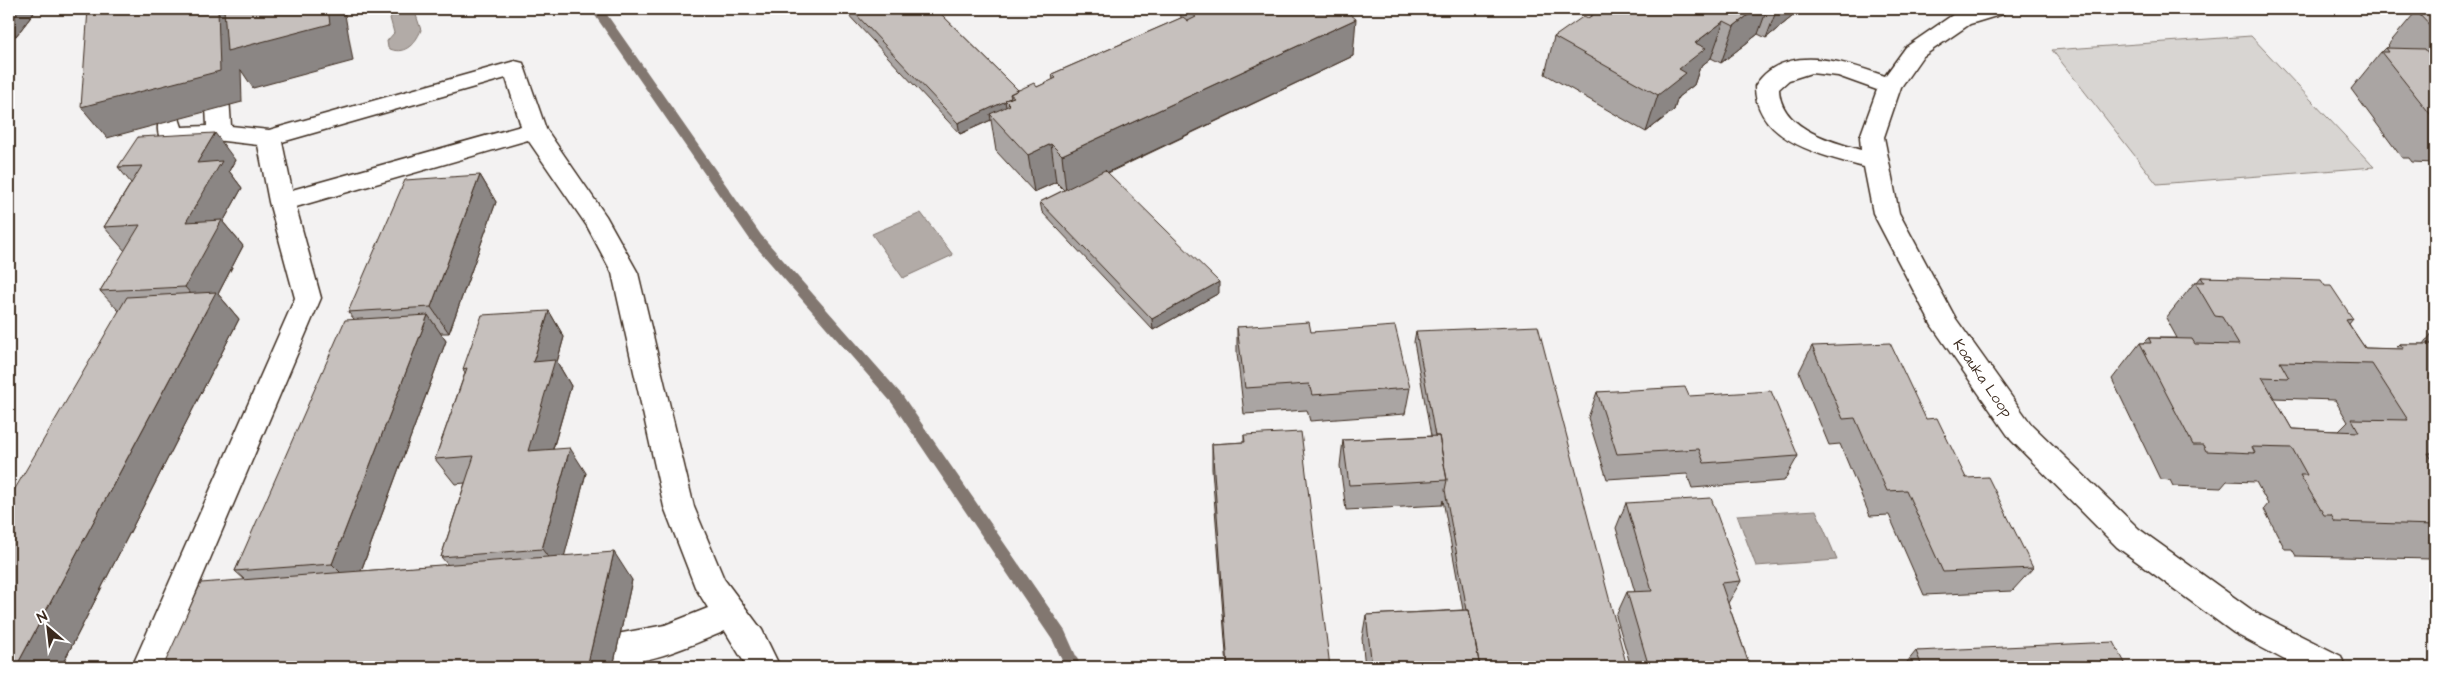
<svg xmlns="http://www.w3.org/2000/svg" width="2444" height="676" viewBox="0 0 2444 676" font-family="'Architects Daughter',sans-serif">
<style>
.green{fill:#d8d5d2;stroke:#8a8078}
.water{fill:#b2aba7;stroke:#827770}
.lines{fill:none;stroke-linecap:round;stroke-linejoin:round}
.stream{fill:#827770;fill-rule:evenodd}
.minor-casing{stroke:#3b2a1e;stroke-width:3}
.minor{fill:#fff;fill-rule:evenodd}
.wall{fill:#aaa5a3;stroke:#3b2a1e;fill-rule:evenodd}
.shaded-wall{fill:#8b8684;stroke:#3b2a1e}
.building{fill:#c6c0bd;stroke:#3b2a1e;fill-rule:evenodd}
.labels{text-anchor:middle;stroke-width:4.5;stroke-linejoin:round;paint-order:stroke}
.street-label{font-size:15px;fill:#3b2a1e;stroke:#fff}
</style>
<rect width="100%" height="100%" fill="#f3f2f2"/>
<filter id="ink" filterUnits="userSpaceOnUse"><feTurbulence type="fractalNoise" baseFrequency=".02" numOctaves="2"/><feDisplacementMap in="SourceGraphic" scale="10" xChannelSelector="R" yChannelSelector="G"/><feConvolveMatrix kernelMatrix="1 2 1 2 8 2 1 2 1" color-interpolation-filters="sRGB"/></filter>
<g filter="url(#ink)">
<path class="green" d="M2251,36L2374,167L2157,184L2052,50Z"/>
<path class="water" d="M399,9H414L421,30C415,45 403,56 388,48L387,41L394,33L390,18Z
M921,213L953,255L903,278L872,234Z
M1816,510L1837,560L1756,566L1737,515Z"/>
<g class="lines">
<path class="stream" d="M593,9H603L761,235L902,395L1065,631L1081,667H1065L1053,641L892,403L751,241L594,14Z"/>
<defs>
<path id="minor" d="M201,9H223L231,126L269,130L515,61L523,63L546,129L606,216L638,273L694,507L724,579L762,630L780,667H747L725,631C694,644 637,671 605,660L601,649L605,638L617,634L665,625L708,608L695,587L664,507L612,273L587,226L528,140L296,207L321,298L164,667H132L295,298L269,202L258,145L215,140L171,144L162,142C157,134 156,124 162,115L170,113L178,115L182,127L207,126ZM506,78L521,126L292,190L282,142Z
M1972,9H2006L2003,14L1970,24L1922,57L1901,87L1884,137L1899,213L1956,319L2031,424L2139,529L2256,613L2341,656L2345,667H2298L2234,633L2117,547L2011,440L1932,326L1873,213L1864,167C1822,155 1755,141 1755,86C1784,41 1846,62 1885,76L1906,47L1954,14ZM1811,73L1838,76L1877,90L1860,137L1861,150C1830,141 1780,128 1779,89L1789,80Z"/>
</defs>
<use href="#minor" class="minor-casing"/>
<use href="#minor" class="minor"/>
</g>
<path class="wall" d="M9,9H37L16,36H9Z
M843,9H936L1018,90L1037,87L1053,80L1052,74L1181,18L1180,9H1344L1353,56L1108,173L1219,293L1153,330L1042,212L1040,202L1064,190L1056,182L1034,192L996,151L991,120L960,134Z
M1602,9H1796L1793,16L1766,38L1758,34L1721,63L1711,58L1700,67L1694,85L1678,97L1674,110L1646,132L1545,74L1554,37L1588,18Z
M2418,9H2435V163L2412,162L2409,158H2402L2351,89L2381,52H2382L2386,48H2387L2389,46L2388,45Z
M235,160L229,171L242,188L223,222L243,246L218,294L239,319L61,667H9L119,311L100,291L125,251L104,227L131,183L118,167Z
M480,175L496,202L449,333H440L446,341L361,571L448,565L441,557L465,483L455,484L435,459L465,373L463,369L549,311L564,337L557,362L571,386L553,449L586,473L564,556L632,580L613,667H163L245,580L235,571L354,319L348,312Z
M2201,277L2325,286L2353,319L2349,324L2365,348L2395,349L2400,344H2424L2435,329V556L2431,559L2296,556L2292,549H2285L2264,509L2268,504L2256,482L2227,481L2221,488L2173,486L2170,480L2160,479L2112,379L2140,343H2144L2149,338H2177L2166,318L2195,282H2197ZM2274,398L2335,400L2348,422L2339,431L2292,429Z
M1237,327L1311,332L1410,388L1405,414L1310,421L1307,410L1244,414L1237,353Z
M1416,331L1627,667H1365L1362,638L1366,615L1463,610L1443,500L1442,505L1346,510L1340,466L1343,440L1431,436L1414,342Z
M1812,346L1926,419L1966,478L2033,568L2012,591L1924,595L1889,515L1870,516L1840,444L1829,445L1799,372Z
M1597,392L1689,396L1798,456L1784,481L1692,488L1687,474L1607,479L1588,418Z
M1244,435L1330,667H1227L1212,469V444L1244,442Z
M1626,503L1741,581L1728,603L1750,667H1631L1616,616L1627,592H1635L1616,528Z
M1916,651L2127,667H1903Z"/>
<path class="shaded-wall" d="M9,9H37L16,36L9,27Z
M218,9H344L353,61L253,88L241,70L242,102L107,138L81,107Z
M1756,9H1767L1758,34L1721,63L1734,26Z
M1777,9H1796L1793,16L1766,38Z
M1356,19L1353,56L1066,192L1062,155Z
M1724,21L1711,58L1700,67L1694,85L1678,97L1674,110L1646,132L1658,95L1679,69L1695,43Z
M1005,101L1007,112L990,114L991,120L960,134L958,123Z
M215,133L235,160L229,171L242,188L223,222L243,246L218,294L239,319L61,667H16L206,311L185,287L186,222L197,163Z
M1051,144L1056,182L1034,192L1028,155Z
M480,175L496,202L449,333L431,307Z
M1219,282V293L1153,330L1152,319Z
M549,311L564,337L557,362L571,386L545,476L528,451L533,362Z
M428,315L446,341L355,587L332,564Z
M570,448L586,473L560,573L542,549Z
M614,552L632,580L613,667H587Z"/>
<path class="building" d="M88,9H218L220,71L81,107Z
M224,9H328L330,24L227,51Z
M851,9H936L1018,90L1010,94L1011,98L1005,100L1006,101L958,123Z
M1186,9H1344L1356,19L1062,155L1051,144L1028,155L990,114L1010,105L1005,100L1014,97L1010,94L1034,83L1037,87L1056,78L1052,74L1183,17L1188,21L1196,17Z
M1602,9H1756L1734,26L1724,21L1695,43L1706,48L1679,69L1686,73L1658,95L1554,37L1584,16L1588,18Z
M2419,9H2435V31L2417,12H2421Z
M2386,48L2425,49L2428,53H2435V120L2381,52H2389Z
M215,133L197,163L222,161L186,222L222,220L185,287L100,291L140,225L104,227L142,166L118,167L138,137Z
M1105,170L1219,282L1152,319L1040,202Z
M480,175L431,307L348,312L405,180Z
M2201,277L2321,280L2325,286H2331L2353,319L2346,320L2365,348L2404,349L2400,344H2435V453H2428L2435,465V525L2335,522L2331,515H2324L2300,475H2307L2292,448L2252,447L2255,453L2206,451L2203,445H2193L2140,343H2151L2149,338L2192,339L2195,344L2239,345L2222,317L2215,316L2195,282H2204ZM2280,362L2372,364L2408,420L2352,419L2359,432L2292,429L2262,377L2289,378Z
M216,292L16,667H9V499L127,297Z
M549,311L533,362L555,360L528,451L570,448L542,549L441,557L474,456L435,459L467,368L463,369L482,315Z
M428,315L332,564L235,571L345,320Z
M1309,322L1311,332L1395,326L1410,388L1312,395L1309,384L1245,388L1237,327Z
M1538,326L1627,667H1480L1469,610H1467L1445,490L1447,480L1439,436H1435L1416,331Z
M1890,343L1926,419L1937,418L1966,478L1988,477L2033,568L1943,572L1906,490L1887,491L1855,418L1843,419L1812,346Z
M1685,387L1689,396L1771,391L1798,456L1704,463L1699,449L1617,454L1597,392Z
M1301,432L1330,667H1228L1212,444L1245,442L1244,435Z
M1439,436L1447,480L1349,485L1343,440Z
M1711,498L1741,581L1721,583L1750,667H1649L1627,592L1652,591L1626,503Z
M614,552L587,667H163L201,583Z
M1469,610L1480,667H1372L1366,615Z
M2114,642L2127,667H1922L1916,651Z"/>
</g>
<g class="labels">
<g class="street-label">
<text transform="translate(1983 378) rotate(55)" y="5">Koauka Loop</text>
</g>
</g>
<rect width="2444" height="676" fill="none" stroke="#fff" stroke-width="30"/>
<rect x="15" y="15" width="2414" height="646" fill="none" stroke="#3b2a1e" stroke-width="2" filter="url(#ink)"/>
<g transform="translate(48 628) rotate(332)" stroke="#ffffff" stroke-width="4" paint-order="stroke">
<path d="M0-4L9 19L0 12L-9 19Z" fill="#3b2a1e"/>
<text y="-8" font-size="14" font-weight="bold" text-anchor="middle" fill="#3b2a1e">N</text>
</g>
</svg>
